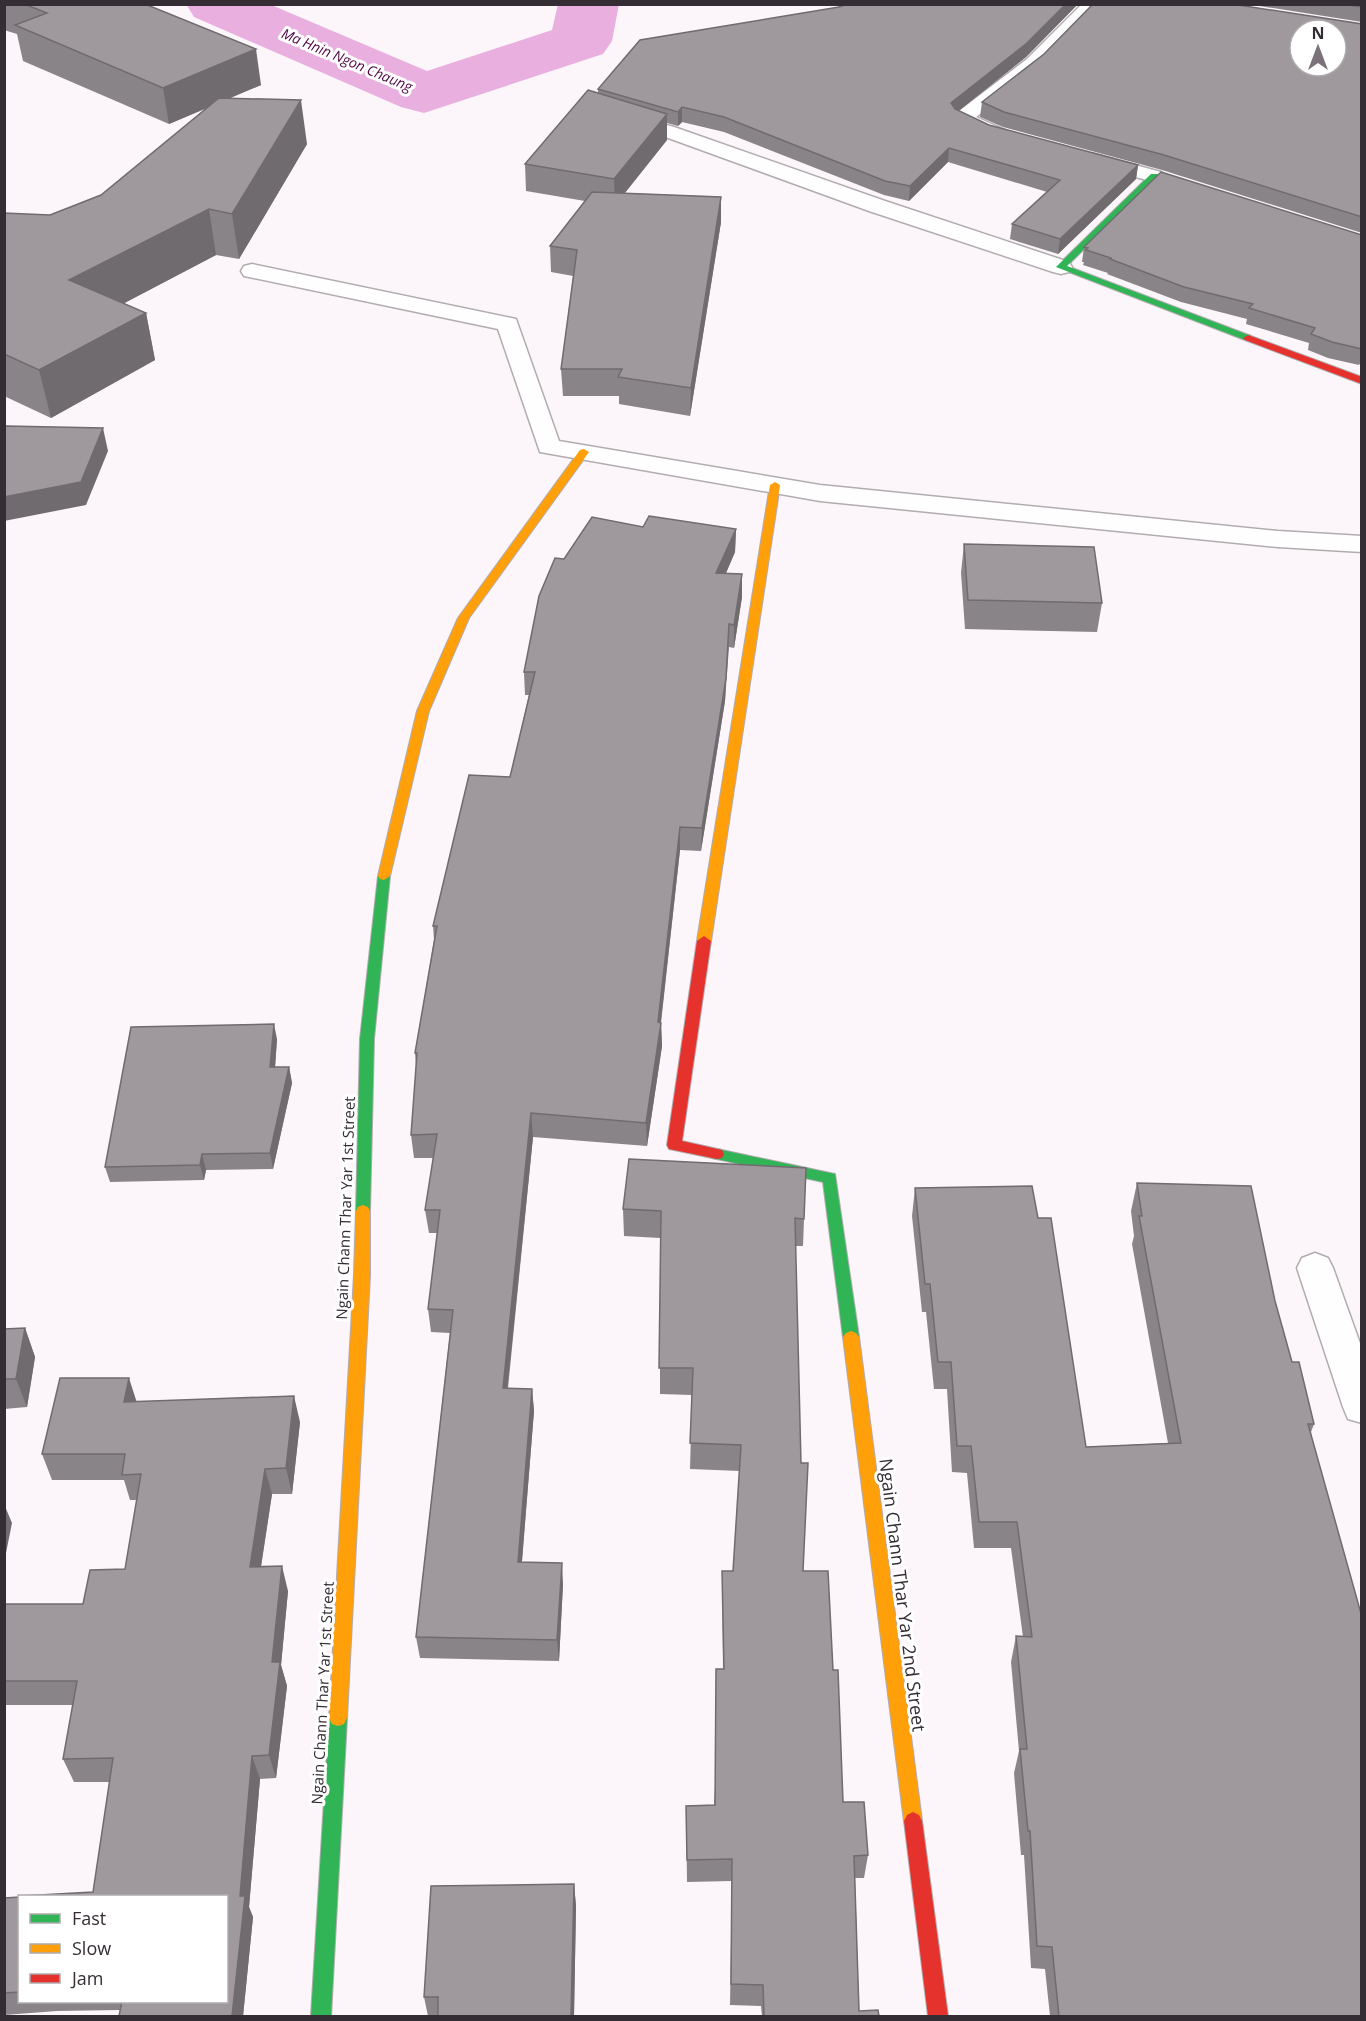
<svg xmlns="http://www.w3.org/2000/svg" width="1366" height="2021" viewBox="0 0 1366 2021" font-family="'Open Sans',sans-serif">
<style>
.lines{fill:none;stroke-linecap:round;stroke-linejoin:round}
.river{fill:#e9afde;fill-rule:evenodd}
.street-casing{stroke:#b2acb0;stroke-width:3}
.fast-casing{stroke:#b2acb0;stroke-width:2}
.slow-casing{stroke:#b2acb0;stroke-width:2}
.jam-casing{stroke:#b2acb0;stroke-width:2}
.street{fill:#fffefe;fill-rule:evenodd}
.fast{fill:#30b455;fill-rule:evenodd}
.slow{fill:#ff9f0a;fill-rule:evenodd}
.jam{fill:#e5322d;fill-rule:evenodd}
.wall{fill:#898488}
.shaded-wall{fill:#6f6b6f}
.building{fill:#9f999e;stroke:#6f6b6f;stroke-width:1.5;fill-rule:evenodd}
.labels{text-anchor:middle;stroke-width:6;stroke-linejoin:round;paint-order:stroke}
.far-water-label{font-size:14px;font-style:italic;fill:#4e0545;stroke:#fff}
.street-label{font-size:15px;fill:#342d33;stroke:#fff}
.near-street-label{font-size:18px;fill:#342d33;stroke:#fff}
</style>
<rect width="100%" height="100%" fill="#fcf6fb"/>
<g class="lines">
<path class="river" d="M186,4H269L427,71L552,30L558,4H619L612,41L603,54L424,113L401,107L194,17Z"/>
<defs>
<path id="street" d="M1082,4H1102L1041,67L976,117L1005,130L1008,134L1005,138H991L955,122L952,118L955,114L1027,59Z
M625,114L674,127L885,201L1069,262L1072,267L1069,272L1061,274L1053,272L869,211L660,135L618,124L615,120L618,116Z
M1094,154L1161,172L1164,176L1161,180L1154,182L1087,164L1084,160L1087,156Z
M252,264L516,319L559,441L820,485L1278,531L1362,536V552L1278,547L820,501L540,452L498,329L244,276L241,271L244,266Z
M1315,1253L1328,1258L1333,1268L1362,1349V1423L1348,1419L1343,1407L1297,1268L1302,1258Z"/>
<path id="fast" d="M1151,174H1157L1203,191L1199,194L1155,179L1067,266L1251,336V340H1245L1056,267Z
M384,872L390,876L374,1039L370,1211L368,1215H358L356,1211L360,1039L378,876Z
M717,1149L835,1174L859,1337L856,1341L851,1343L846,1341L843,1337L823,1182L712,1158L710,1154L712,1150Z
M338,1710L344,1712L347,1718L331,2016H311L329,1718L332,1712Z"/>
<path id="slow" d="M584,449L589,452L469,618L429,711L390,876L384,880L380,879L378,876L417,711L458,618L580,450Z
M775,482L780,485L711,941L704,946L697,941L770,485Z
M363,1205L368,1207L370,1211V1275L347,1718L344,1724L338,1726L332,1724L329,1718L354,1275L356,1211L358,1207Z
M851,1331L856,1333L859,1337L922,1821L919,1827L913,1830L907,1827L904,1821L843,1337L846,1333Z"/>
<path id="jam" d="M1248,335L1362,377V384L1245,340L1243,338Z
M704,936L711,941L682,1141L722,1150L724,1154L722,1158L717,1159L674,1150L669,1149L667,1145L697,941Z
M913,1812L919,1815L922,1821L948,2016H928L904,1821L907,1815Z"/>
</defs>
<use href="#street" class="street-casing"/>
<use href="#fast" class="fast-casing"/>
<use href="#slow" class="slow-casing"/>
<use href="#jam" class="jam-casing"/>
<use href="#street" class="street"/>
<use href="#fast" class="fast"/>
<use href="#slow" class="slow"/>
<use href="#jam" class="jam"/>
</g>
<path class="wall" d="M4,4H145L261,85L230,98L307,144L239,259L216,255L124,303L146,313L155,360L51,418L4,396V213L50,215L101,195L207,108L169,124L23,61L17,34L4,30Z
M847,4H1078L1026,57L958,111L989,125L1138,165L1136,179L1058,254L1010,239L1012,224L1047,192L948,162L909,201L884,195L724,132L682,122L678,126L667,123V140L625,193L721,197V222L690,416L619,404V396H563L561,369L573,276L551,272L550,246L585,201L526,191L525,164L598,94V89Z
M1247,4H1362V22Z
M1362,24V233L1162,170L1003,127L980,117L982,102L1044,54Z
M1362,235V360L1359,365L1328,358L1308,350L1309,343L1246,324L1247,319L1181,302L1107,274L1108,273L1083,265L1084,262H1082L1084,247Z
M643,527L736,529L735,552L726,573L742,597L734,648L729,647L725,701L701,851L680,850L661,1023L662,1046L647,1146L533,1137L508,1388L532,1389L534,1411L522,1562L563,1584L559,1661L420,1658L416,1637L450,1333L431,1332L428,1309L437,1233H429L425,1210L433,1158H414L411,1135L416,1065L415,1053L434,940L433,926L510,777L529,695H525L524,672L564,559Z
M964,544L1102,603L1097,632L965,629L961,573Z
M277,1039L275,1067H289L292,1083L273,1169L206,1170L204,1180L110,1182L105,1167Z
M1137,1183L1275,1301L1292,1362L1314,1424L1311,1432L1362,2016H1050L1045,1969L1031,1968L1024,1855H1021L1014,1773L1019,1751L1011,1662L1016,1636L1023,1637L1011,1548H974L967,1473L952,1472L947,1389H934L926,1312H922L912,1216L915,1188L1038,1218L1086,1447L1168,1443L1132,1244L1134,1236L1131,1211Z
M623,1209L804,1219L803,1246H795L803,1571L833,1670L843,1802L868,1855L864,1878H855L859,2011L879,2016H762L761,2006L730,2005L732,1881L687,1882L686,1806L714,1805L723,1669L722,1571H733L740,1471L690,1469L692,1395L660,1394V1238L624,1236Z
M25,1328L35,1357L27,1407L4,1409V1329Z
M136,1402L300,1422L292,1494H272L261,1567L288,1591L281,1665L287,1686L276,1778L260,1779L249,1907L253,1917L243,2016H119L120,2010L57,2011L4,2015V1898L20,1897V2001H226L93,1892L110,1782H74L63,1759L73,1705H4V1604H83L125,1569L137,1500H130L124,1480H52L42,1454Z
M574,1884L576,1906L574,2016H428L424,1997Z"/>
<path class="shaded-wall" d="M1066,4H1078L1026,57L950,118L951,103Z
M256,49L261,85L169,124L163,88Z
M301,100L307,144L239,259L232,214Z
M682,107V122L678,126V112Z
M667,114V140L615,205L614,179Z
M949,148L948,162L909,201L910,186Z
M1138,165L1136,179L1058,254L1060,239Z
M721,197V222L690,416L691,388Z
M209,209L216,255L79,327L69,280Z
M146,313L155,360L51,418L39,370Z
M103,428L108,451L86,505L4,521V497Z
M736,529L735,552L716,596V573Z
M742,574V597L734,648V625Z
M729,624L725,701L701,851L702,828Z
M680,827V850L659,1038L661,1023L662,1046L647,1146L646,1123Z
M274,1024L277,1039L274,1082L270,1067Z
M289,1067L292,1083L273,1169L270,1153Z
M531,1113L533,1137L505,1411L503,1388Z
M202,1154L206,1170L204,1180L200,1165Z
M25,1328L35,1357L27,1407L16,1379Z
M129,1378L137,1403L124,1402Z
M532,1389L534,1411L520,1584L518,1562Z
M294,1396L300,1422L292,1494L286,1468Z
M265,1469L272,1494L257,1592L250,1567Z
M4,1504L12,1523L4,1563Z
M562,1563L563,1584L559,1661L557,1640Z
M282,1566L288,1591L281,1665L287,1686L276,1778L269,1755L272,1662Z
M252,1756L260,1779L249,1907L253,1917L243,2016H232L240,1896Z
M574,1884L576,1906L574,2016H571Z"/>
<path class="building" d="M24,4H145L256,49L163,88L15,25L47,13Z
M847,4H1066L1027,43L951,103L955,109L989,125L1138,165L1060,239L1012,224L1060,180L949,148L910,186L885,181L724,117L682,107L678,112L598,89L640,40L839,7Z
M1093,4H1232L1362,24V217L1164,155L1004,112L982,102L1044,54ZM1300,30H1336V66H1300Z
M1343,4H1362V7Z
M588,90L667,114L614,179L525,164Z
M219,98L301,100L232,214L209,209L69,280L146,313L39,370L4,354V213L50,215L101,195Z
M1161,172L1362,235V349L1332,342L1311,334L1315,328L1249,308L1253,304L1184,287L1110,259L1111,258L1086,250L1088,248L1084,247Z
M592,192L721,197L691,388L618,377L622,369H561L577,250L550,246Z
M6,426L103,428L81,482L4,497V429Z
M649,516L736,529L716,573L742,574L734,625L729,624L726,678L702,828L680,827L658,1022L661,1023L646,1123L531,1113L503,1388L532,1389L518,1562L562,1563L557,1640L416,1637L453,1310L428,1309L440,1210H425L437,1134L411,1135L417,1053H415L437,926H433L469,775L510,777L535,672H524L539,596L555,558L564,559L592,517L643,527Z
M964,544L1094,547L1102,603L968,600Z
M274,1024L270,1067H289L270,1153L202,1154L200,1165L105,1167L131,1027Z
M629,1159L806,1168L804,1219L795,1218L801,1463H808L803,1571H828L833,1670H838L843,1802H864L868,1855L854,1856L859,2011L878,2010L879,2016H764L763,1985L731,1984L732,1859L687,1860L686,1806L715,1805L716,1669H724L722,1571H733L741,1445L690,1443L693,1368H659L661,1211L623,1209Z
M1137,1183L1251,1186L1275,1301L1292,1362H1299L1314,1424H1308L1362,1617V2016H1059L1052,1947L1037,1946L1030,1831H1028L1020,1749H1027L1016,1636L1032,1637L1017,1522H979L971,1446H957L951,1362H938L930,1284H925L915,1188L1032,1186L1038,1218H1051L1086,1447L1181,1443L1139,1216H1142Z
M25,1328L16,1379H4V1329Z
M60,1378H129L124,1402L294,1396L286,1468L265,1469L250,1567L282,1566L272,1662H280L269,1755L252,1756L240,1896H245L232,2016H119L122,2001H226V1896H21L93,1892L113,1758L63,1759L77,1681H4V1604H83L90,1570L125,1569L141,1474L122,1475L125,1454H42Z
M574,1884L571,2016H438V1997H424L431,1886Z
M20,1897V1992L4,1993V1898Z"/>
<g class="labels">
<g class="far-water-label">
<text transform="translate(347 60) rotate(23)" y="5">Ma Hnin Ngon Chaung</text>
</g>
<g class="street-label">
<text transform="translate(346 1208) rotate(-88)" y="5">Ngain Chann Thar Yar 1st Street</text>
<text transform="translate(323 1693) rotate(-87)" y="5">Ngain Chann Thar Yar 1st Street</text>
</g>
<g class="near-street-label">
<text transform="translate(902 1595) rotate(83)" y="6">Ngain Chann Thar Yar 2nd Street</text>
</g>
</g>
<rect width="1366" height="2021" fill="none" stroke="#342d33" stroke-width="12"/>
<rect x="18" y="1895" width="210" height="108" fill="#ffffff" stroke="#aeabad" stroke-width="1.5"/>
<rect x="30" y="1914" width="30" height="9" fill="#30b455" stroke="#aeabad" stroke-width="1.5"/>
<text x="72" y="1925" font-size="18" fill="#342d33">Fast</text>
<rect x="30" y="1944" width="30" height="9" fill="#ff9f0a" stroke="#aeabad" stroke-width="1.5"/>
<text x="72" y="1955" font-size="18" fill="#342d33">Slow</text>
<rect x="30" y="1974" width="30" height="9" fill="#e5322d" stroke="#aeabad" stroke-width="1.5"/>
<text x="72" y="1985" font-size="18" fill="#342d33">Jam</text>
<g transform="translate(1318 48)"><circle r="28" fill="#ffffff" stroke="#aeabad" stroke-width="1.5"/>
<path d="M0-4.5L10 22L0 15L-10 22Z" fill="#7a7379"/>
<text y="-9" font-size="16" font-weight="bold" text-anchor="middle" fill="#342d33">N</text>
</g>
</svg>
